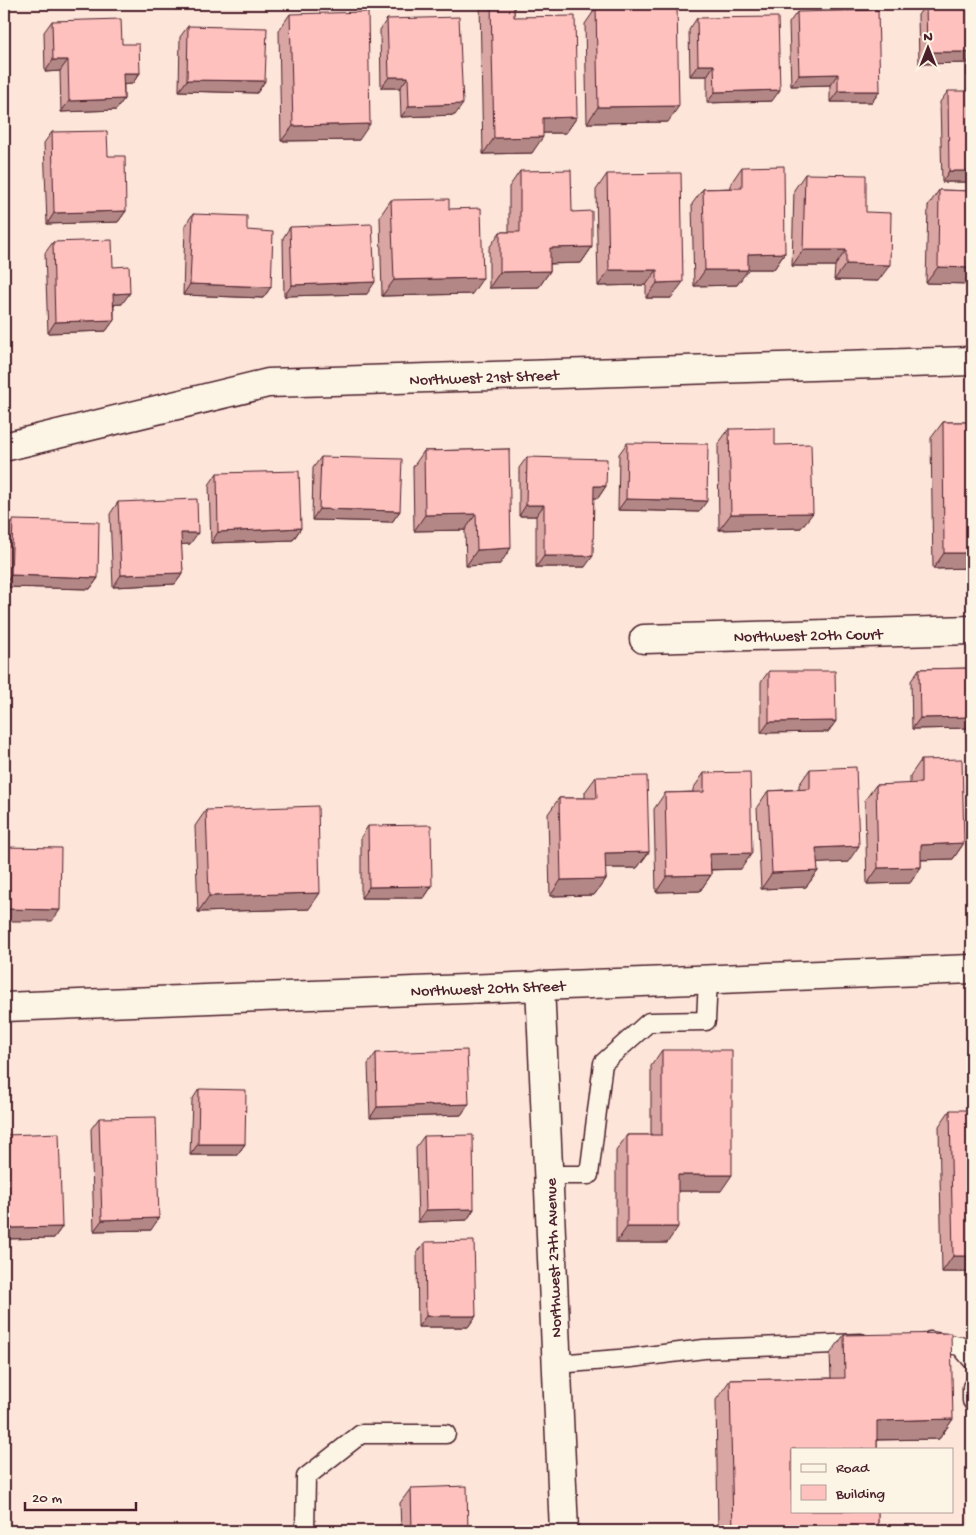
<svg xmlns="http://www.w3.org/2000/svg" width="976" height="1535" viewBox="0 0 976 1535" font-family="'Gochi Hand',sans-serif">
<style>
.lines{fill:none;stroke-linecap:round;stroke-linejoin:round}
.service-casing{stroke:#4a1f2b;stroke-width:21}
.minor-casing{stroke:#4a1f2b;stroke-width:31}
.service{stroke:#fcf5e5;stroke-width:18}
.minor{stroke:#fcf5e5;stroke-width:28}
.wall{fill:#daa6a3;stroke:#4a1f2b}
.shaded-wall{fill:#b28785;stroke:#4a1f2b}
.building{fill:#fec1be;stroke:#4a1f2b}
.labels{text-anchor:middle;stroke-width:4.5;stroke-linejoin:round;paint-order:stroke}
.street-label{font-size:16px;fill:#4a1f2b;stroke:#fcf5e5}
</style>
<rect width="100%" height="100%" fill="#fde5d9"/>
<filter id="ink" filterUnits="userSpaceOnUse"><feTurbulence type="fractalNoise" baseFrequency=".02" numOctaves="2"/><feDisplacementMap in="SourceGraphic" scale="10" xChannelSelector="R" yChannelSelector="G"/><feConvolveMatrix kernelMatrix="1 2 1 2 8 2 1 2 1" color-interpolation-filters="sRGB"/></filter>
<g filter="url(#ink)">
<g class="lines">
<defs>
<path id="service" d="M549,1175H589L603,1063L649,1022L706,1021L708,979
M930,1341L960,1346L972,1360
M557,1364L631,1358L704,1349L861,1343
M972,1387V1401
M305,1531L306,1477L361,1434H446"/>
<path id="minor" d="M4,447L268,383L972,361
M644,639L972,630
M540,985L564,1531
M4,1007L972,969"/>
</defs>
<use href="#service" class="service-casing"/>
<use href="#minor" class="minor-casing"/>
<use href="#service" class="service"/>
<use href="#minor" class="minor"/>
</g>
<path class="wall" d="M480,4H514V17L577,117L566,133H543L532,153L483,154Z
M926,4H972V76H967V63L919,64L918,15Z
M596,8L668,122L587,123L585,24Z
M797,12L880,91L872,102H830V85L791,86L789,23Z
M290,14L359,140L281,141L279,30Z
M697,18L772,101L707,103V76H690L689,30Z
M387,19L455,115L401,117L400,88H381L380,30Z
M52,21L122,44L140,73L132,84H124V99L116,110L61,112L60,71L45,72L44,32Z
M188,26L265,81L257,93L179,91L180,37Z
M948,91L972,182H942L940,102Z
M52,132L108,156L126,211L118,222L47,224L44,143Z
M742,167L785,253L774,269H748L737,285L694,286L692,204L703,189L731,188V183Z
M520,171L572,212L592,247L581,263L550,264V271L539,287L489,288V248L500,232H509V187Z
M607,174L671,298H646V285L598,286L596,190Z
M805,174L866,212L878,281L834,280L835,266H792L794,190Z
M939,190L972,191V284L926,283L928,206Z
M391,200L449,209L472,294L382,296L380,216Z
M193,214L247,230L271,287L263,298L183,295L185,225Z
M290,227L367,294L284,296L283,238Z
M53,242L113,267L122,304H114V320L106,331L48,333L45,253Z
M943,422H972V568L933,569L931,438Z
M729,429L775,445L801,528L719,530L718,444Z
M627,443L699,512L618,510L619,454Z
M509,449L500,564L466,566L465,530L414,531L413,467L424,451Z
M321,457L400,511L392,522L312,520L313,468Z
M527,457L606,486L598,498H594L585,567H536V516H519V468Z
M217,473L301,528L293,540L211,543L209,485Z
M118,502L190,544H181L183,573L175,584L113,587L110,514Z
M13,520L98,578L90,589L4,587L5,531Z
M972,668V728L912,729L911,681L919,669Z
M769,671L836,721L828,732L761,733V682Z
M921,760L964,843L953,859L921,860V867L910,883L867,884L865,800L876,785L910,784V776Z
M810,769L848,862L817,863L818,871L806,887L761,889L757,807L768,791L799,789V785Z
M704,773L741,869L711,870V875L700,891L656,892L654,809L665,793L693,792V789Z
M596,777L649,852L637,868H605L606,879L594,895L550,896L548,814L559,798H585V792Z
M206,810L309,909L198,912L195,826Z
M368,826L432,886L424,898H361V837Z
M662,1050L721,1191H678L667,1243H616V1151L627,1135H651V1066Z
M376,1053L469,1104L461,1115L370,1118L368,1064Z
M199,1089L245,1144L237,1155H190L192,1100Z
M950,1110L972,1272H942L939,1126Z
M99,1118L151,1230L94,1231L91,1129Z
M7,1135L62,1227L54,1238L4,1239V1139Z
M424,1136L474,1209L467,1220L418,1222L416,1147Z
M425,1242L476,1316L468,1327H418L417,1253Z
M844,1335L953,1419L939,1439L877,1440L878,1531H718L716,1400L730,1380L831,1378L830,1354Z
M411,1488L468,1531H401L400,1503Z"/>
<path class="shaded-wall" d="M927,52H972V55L967,63L919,64Z
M53,60H68L60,71L45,72Z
M698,65H714L707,76H690Z
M972,68V76H967Z
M123,73H140L132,84L116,85Z
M838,74L830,85L791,86L799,75Z
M389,77H408L400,88H381Z
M187,80L265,81L257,93L179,91Z
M780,90L772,101L707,103L715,92Z
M838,91H880L872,102H830Z
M124,99L116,110L61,112L69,101Z
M463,104L455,115L401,117L409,106Z
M679,106L668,122L587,123L598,107Z
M577,117L566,133H532L543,118Z
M370,124L359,140L281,141L293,126Z
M543,137L532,153L483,154L494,138Z
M949,171H972V182H942Z
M126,211L118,222L47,224L54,213Z
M592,247L581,263L539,264L550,248Z
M803,250H846L835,266H792Z
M785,253L774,269H737L748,254Z
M846,264L890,265L878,281L834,280Z
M938,267L972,268V284L926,283Z
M609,270H657L646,285L598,286Z
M705,270H748L737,285L694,286Z
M550,271L539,287L489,288L500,272Z
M483,278L472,294L382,296L394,280Z
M375,282L367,294L284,296L292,285Z
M683,282L671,298H646L657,283Z
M190,284L271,287L263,298L183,295Z
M130,293L122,304L106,305L113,294Z
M114,320L106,331L48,333L55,322Z
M594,486H606L598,498H586Z
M626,499L707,501L699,512L618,510Z
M526,505H544L536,516H519Z
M319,509L400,511L392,522L312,520Z
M813,513L801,528L719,530L731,514Z
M476,514L465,530L414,531L425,515Z
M301,528L293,540L211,543L218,532Z
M181,533H198L190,544L173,545Z
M511,548L500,564L466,566L477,550Z
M944,553H972V568L933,569Z
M544,556H593L585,567H536Z
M183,573L175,584L113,587L121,575Z
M11,575L98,578L90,589L4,587Z
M972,717V728L912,729L920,718Z
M836,721L828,732L761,733L769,722Z
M964,843L953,859L910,860L921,845Z
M859,846L848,862L805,864L816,848Z
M649,852L637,868H594L605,853Z
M752,853L741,869L699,870L710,854Z
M921,867L910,883L867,884L878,868Z
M818,871L806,887L761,889L772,873Z
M711,875L700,891L656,892L667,876Z
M606,879L594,895L550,896L561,880Z
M432,886L424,898H361L369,887Z
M320,893L309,909L198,912L209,896Z
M4,909L60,910L52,921H4Z
M469,1104L461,1115L370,1118L377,1107Z
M198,1144H245L237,1155H190Z
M678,1175H732L721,1191H666Z
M474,1209L467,1220L418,1222L426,1210Z
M159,1218L151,1230L94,1231L102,1220Z
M62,1227L54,1238L4,1239V1237L10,1228Z
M627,1227H678L667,1243H616Z
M953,1256H972V1272H942Z
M426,1316H476L468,1327H418Z
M953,1419L939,1439L863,1440L877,1421Z"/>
<path class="building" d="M491,4H514V17L575,16L577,117L543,118V137L494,138Z
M926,4H972V52H927Z
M677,7L679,106L598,107L596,8Z
M878,10L880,91H838V74L799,75L797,12Z
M368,12L370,124L293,126L290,14Z
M459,17L463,104L409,106L408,77H389L387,19Z
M778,17L780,90L715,92L714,65H698L697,18Z
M121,19L122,44H139L140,73H123L124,99L69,101L68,60H53L52,21Z
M188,26L267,28L265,81L187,80Z
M948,91H972V171H949Z
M107,131L108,156H125L126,211L54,213L52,132Z
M784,166L785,253L748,254V270H705L703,189L742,188V167Z
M571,170L572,212L592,211V247L550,248V271L500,272V232H520V171Z
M681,173L683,282L657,283V270H609L607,174Z
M805,174L866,175V212L891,213L890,265L846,264V250H803Z
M939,190L972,191V268L938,267Z
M449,199V209L481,208L483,278L394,280L391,200Z
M193,214L247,216V230L273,232L271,287L190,284Z
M372,224L375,282L292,285L290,227Z
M112,240L113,267L129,266L130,293L113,294L114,320L55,322L53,242Z
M943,422H972V553H944Z
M775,428V445L811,444L813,513L731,514L729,429Z
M627,443L708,444L707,501L626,499Z
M509,449L511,548L477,550L476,514L425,515L424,451Z
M321,457L402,459L400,511L319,509Z
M527,457L607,459L606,486H594L593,556H544V505H526Z
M299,471L301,528L218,532L217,473Z
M197,499L198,533H181L183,573L121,575L118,502Z
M13,520L99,522L98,578L11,575Z
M972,668V717L920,718L919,669Z
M769,671H835L836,721L769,722Z
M962,759L964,843L921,845V867L878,868L876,785L921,783V760Z
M856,767L859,846L816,848L818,871L772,873L768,791L810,789V769Z
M750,772L752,853L710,854L711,875L667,876L665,793L704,792V773Z
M647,776L649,852L605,853L606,879L561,880L559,798H597L596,777Z
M318,806L320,893L209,896L206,810Z
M431,825L432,886L369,887L368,826Z
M4,847L61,848L60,910L4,909Z
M467,1050L469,1104L377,1107L376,1053Z
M662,1050H732V1175H678V1227H627V1135H662Z
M199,1089L246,1090L245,1144H198Z
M950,1110H972V1256H953Z
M156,1117L159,1218L102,1220L99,1118Z
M59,1133L62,1227L10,1228L7,1135Z
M473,1135L474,1209L426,1210L424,1136Z
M474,1241L476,1316H426L425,1242Z
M951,1333L953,1419L877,1421V1449H792V1511H878V1531H733L730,1380L845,1378L844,1335Z
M467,1486L468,1531H412L411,1488Z"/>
</g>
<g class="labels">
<g class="street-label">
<text transform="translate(484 376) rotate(-2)" y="6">Northwest 21st Street</text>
<text transform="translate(808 634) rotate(-1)" y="6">Northwest 20th Court</text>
<text transform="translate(488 987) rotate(-2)" y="6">Northwest 20th Street</text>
<text transform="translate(552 1258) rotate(-92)" y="6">Northwest 27th Avenue</text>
</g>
</g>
<rect width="976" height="1535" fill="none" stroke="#fcf5e5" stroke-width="20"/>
<rect x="10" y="10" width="956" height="1515" fill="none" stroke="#4a1f2b" stroke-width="2" filter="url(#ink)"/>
<rect x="791" y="1448" width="162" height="65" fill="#fcf5e5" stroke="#b59f9b"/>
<rect x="801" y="1464" width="25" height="8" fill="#fcf5e5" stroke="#b59f9b"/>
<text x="836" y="1472" font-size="15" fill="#4a1f2b">Road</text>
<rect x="801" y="1485" width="25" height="15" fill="#fec1be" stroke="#b59f9b"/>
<text x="836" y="1498" font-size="15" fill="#4a1f2b">Building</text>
<g transform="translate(928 48)" stroke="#fcf5e5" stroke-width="4" paint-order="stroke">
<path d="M0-4L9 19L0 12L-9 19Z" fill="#4a1f2b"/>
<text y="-8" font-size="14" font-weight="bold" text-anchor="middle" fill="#4a1f2b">N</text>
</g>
<path d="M25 1502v8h111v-8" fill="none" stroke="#4a1f2b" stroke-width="2.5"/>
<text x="32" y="1502" font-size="15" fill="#4a1f2b" stroke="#fcf5e5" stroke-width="4" paint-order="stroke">20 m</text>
</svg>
